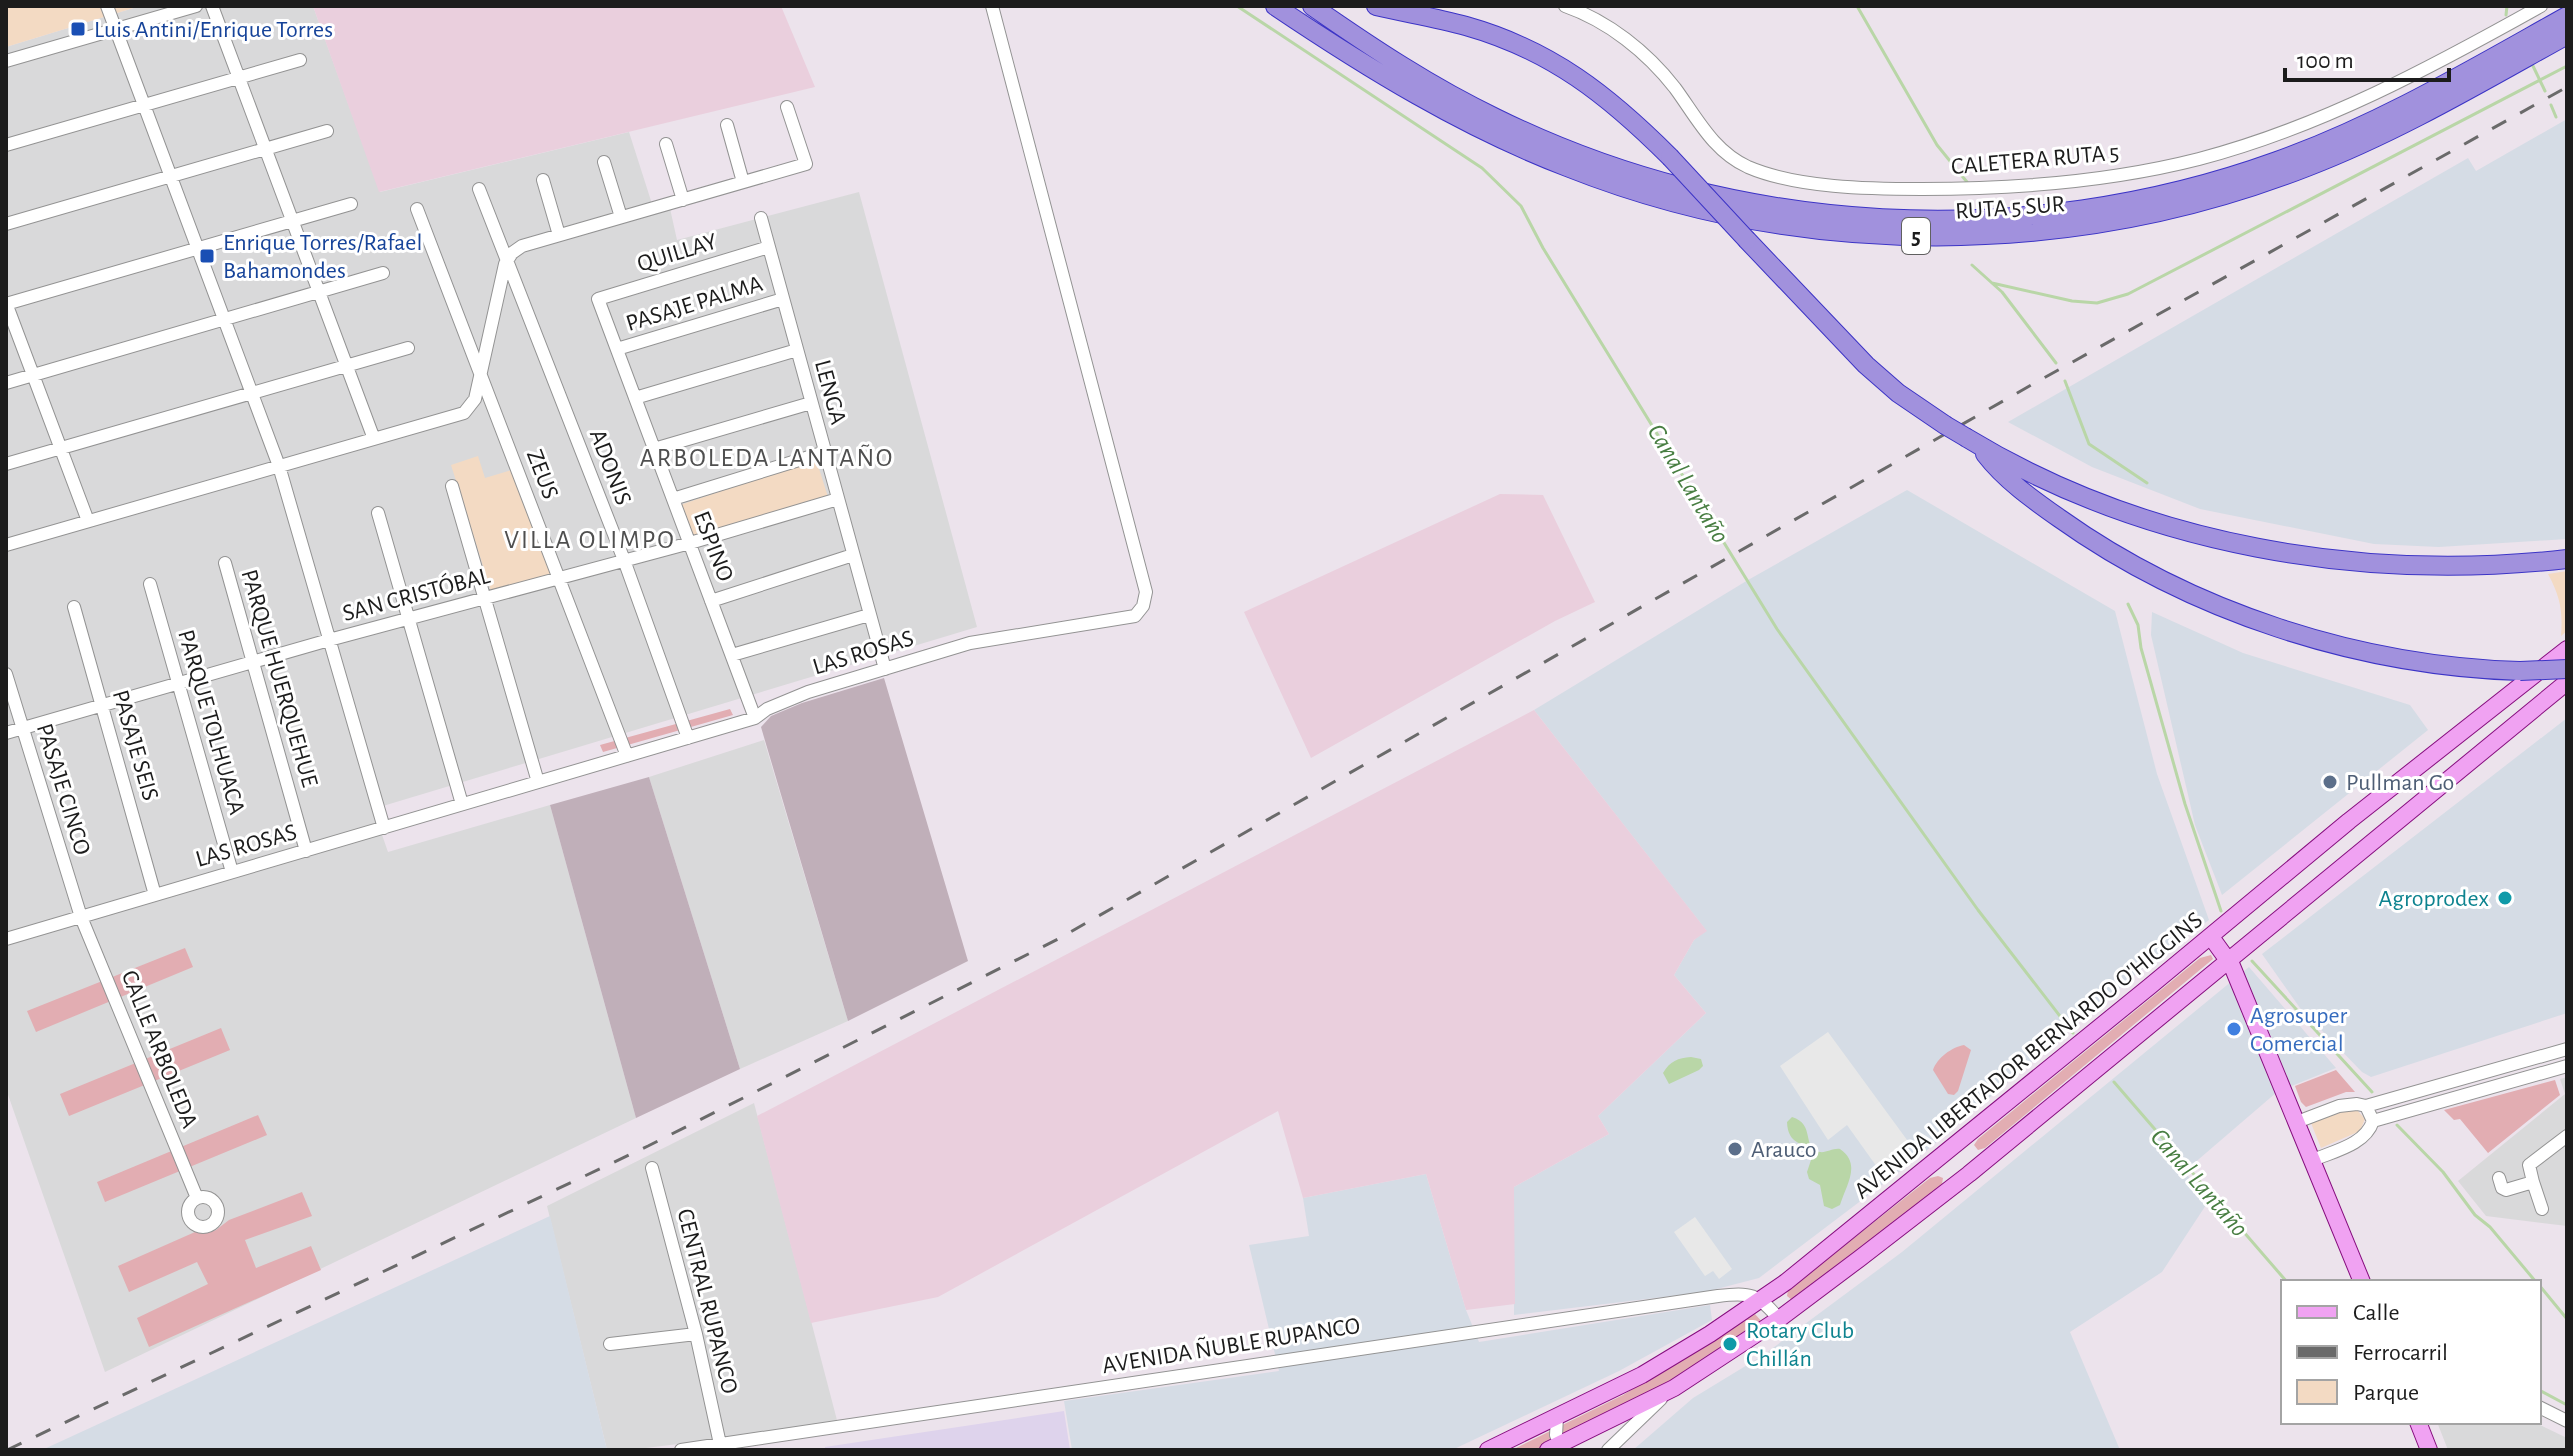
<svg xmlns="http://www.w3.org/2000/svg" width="2573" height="1456" viewBox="0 0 2573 1456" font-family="'Alegreya Sans',sans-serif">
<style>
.residential{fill:#d9d9da}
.commercial{fill:#ded3ec}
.industrial{fill:#d5dce5}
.construction{fill:#c0afb9}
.farmland{fill:#eacfdd}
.grass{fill:#e2adb2}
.park{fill:#f3dac3}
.parking{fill:#e8e8e8}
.water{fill:#b9d6a7}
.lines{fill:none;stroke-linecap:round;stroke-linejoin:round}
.stream{stroke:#b9d6a7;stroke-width:3}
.minor-casing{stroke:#939393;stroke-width:14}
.major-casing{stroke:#860e7e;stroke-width:18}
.highway-casing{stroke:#3c34c6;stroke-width:20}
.minor{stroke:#fff;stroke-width:12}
.major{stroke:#f0a2f2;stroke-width:16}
.highway{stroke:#a191dd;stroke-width:18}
.rail{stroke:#6a6a6a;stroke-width:3;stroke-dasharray:16 16;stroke-linecap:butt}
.highway-bridge-casing{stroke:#3c34c6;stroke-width:20;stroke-linecap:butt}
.highway-bridge{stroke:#a191dd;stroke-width:18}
.transit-dot{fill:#1a4fb4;stroke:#fff;stroke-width:3}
.service-dot{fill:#5c6f8a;stroke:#fff;stroke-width:3}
.culture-dot{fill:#0f9aa8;stroke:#fff;stroke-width:3}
.shop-dot{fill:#3f7fe0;stroke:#fff;stroke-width:3}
.labels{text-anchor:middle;stroke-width:6;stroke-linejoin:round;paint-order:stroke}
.shield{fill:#fff;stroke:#606060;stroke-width:2}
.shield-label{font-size:22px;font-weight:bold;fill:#1c1c1c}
.transit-label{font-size:24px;fill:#164399;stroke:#fff;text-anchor:start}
.street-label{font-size:24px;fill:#1c1c1c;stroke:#fff}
.service-label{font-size:24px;fill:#4e5e75;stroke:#fff;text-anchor:start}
.culture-label{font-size:24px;fill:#0d838f;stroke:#fff;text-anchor:end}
.shop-label{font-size:24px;fill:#366cbe;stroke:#fff;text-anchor:start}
.neighbourhood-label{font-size:26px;letter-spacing:2px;fill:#4f4f4f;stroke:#fff}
.water-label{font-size:26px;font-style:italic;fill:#487e42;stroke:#fff}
</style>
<rect width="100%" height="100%" fill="#ece3ec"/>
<path class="residential" d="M140,6H313L380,192L629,132L653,207L669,204L677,240L859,192L977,627L373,809L388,852L550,805L636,1118L105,1372L6,1089V47Z
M764,740L848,1021L740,1069L649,777Z
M2567,1077V1226L2486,1216L2458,1181L2565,1094L2560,1079Z
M754,1103L838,1424L630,1450H607L547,1206Z
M2437,1422H2534L2567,1438V1450H2448Z"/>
<path class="commercial" d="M1064,1411L1070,1450H825V1447Z"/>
<path class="industrial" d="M2567,119V539L2439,547L2374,544L2200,509L2092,467L2008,422L2468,158L2476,171Z
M1907,490L2115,611L2157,774L2209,920L2152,961L1920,1156L1759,1278L1705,1292L1514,1315V1187L1609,1134L1598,1116L1706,1013L1674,975L1694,940L1706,930L1534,710L1748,580Z
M2152,612L2243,653L2410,705L2428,730L2222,895L2195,825L2151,635Z
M2567,718V1013L2371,1077L2362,1072L2300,1008L2262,954Z
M2249,967L2336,1068L2277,1092L2185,1171L2206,1205L2162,1272L2070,1332L2120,1450H1633L1693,1398L1762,1356L1902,1252Z
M1426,1174L1466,1310L1479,1342L1710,1305L1712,1320L1619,1371L1452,1450H1072L1064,1401L1279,1371L1249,1245L1309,1236L1303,1198Z
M550,1216L607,1450H42Z"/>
<path class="construction" d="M884,678L968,961L848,1021L761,727L771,716L802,703Z
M649,777L740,1069L636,1118L550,805Z"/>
<path class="farmland" d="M313,6H781L815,87L379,192Z
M1500,494L1543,495L1595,602L1555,621L1311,758L1244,612Z
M1534,710L1707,931L1694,940L1674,975L1706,1013L1598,1116L1609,1134L1514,1187L1515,1304L1466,1310L1426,1174L1303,1198L1278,1111L938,1297L811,1323L757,1116Z"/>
<path class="grass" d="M730,709L733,715L603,752L600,745Z
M185,948L193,967L36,1032L27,1011Z
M2211,955L2213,959L1985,1148L1978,1150L1974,1145L1978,1139L2200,958Z
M221,1028L230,1050L69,1116L60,1094Z
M1964,1045L1971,1050L1958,1091L1954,1095L1948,1094L1933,1070C1937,1058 1952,1047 1964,1045Z
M2336,1070L2355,1092H2346L2306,1107L2301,1102L2295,1086Z
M2555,1080L2560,1095L2488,1153L2460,1119L2454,1120L2444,1110Z
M258,1115L267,1135L105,1202L97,1182Z
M1938,1176L1943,1178L1942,1184L1874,1240L1792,1300L1787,1296L1788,1290L1930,1178Z
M302,1192L312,1216L245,1240L256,1268L311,1246L321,1270L149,1347L137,1318L208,1284L197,1262L129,1292L118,1266L195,1232L208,1233L216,1230L229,1220Z
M1755,1314L1763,1323L1669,1382L1536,1450H1512L1623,1395Z"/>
<path class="park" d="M6,6H140L6,47Z
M478,456L485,478L515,469L556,573L491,591L451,465Z
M816,459L828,497L693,540L680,505Z
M2567,571V631L2561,636C2563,611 2560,596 2548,574Z
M2348,1110L2358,1111L2365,1119L2360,1131L2321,1148L2311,1123Z"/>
<path class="parking" d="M1828,1032L1910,1144L1877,1167L1847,1125L1828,1140L1780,1066Z
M1695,1217L1732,1269L1719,1279L1713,1271L1705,1276L1674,1232Z"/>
<path class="water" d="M1691,1057L1701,1059L1703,1066L1699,1070L1669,1084L1663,1073C1670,1061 1678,1058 1691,1057Z
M1792,1117C1816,1124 1801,1149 1820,1152C1826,1153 1833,1148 1840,1149C1862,1164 1846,1185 1840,1205L1832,1209L1824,1206L1820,1185L1809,1179L1807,1172L1812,1157C1803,1139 1788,1146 1787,1122Z"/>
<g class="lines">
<path class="stream" d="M1237,6L1482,168L1521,206L1543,248L1777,629L1978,910L2073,1033
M1857,6L1937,145L1967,182
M2506,15L2507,6
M2533,66L2545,91
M2551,105L2556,117
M1972,265L2002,292L2056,363
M1992,283L2072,301L2097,303L2128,294L2567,66
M2065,381L2089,444L2147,483
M2128,604L2138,625L2141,648L2185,804L2221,911
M2252,961L2372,1092
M2114,1082L2287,1282
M2397,1125L2443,1172L2475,1215L2490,1227L2536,1282
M2539,1285L2567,1319
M2539,1390L2567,1405"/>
<defs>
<path id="minor" d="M107,6L279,466L384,828
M212,6L374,439
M1565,6C1608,21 1647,52 1675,88C1697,118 1713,151 1748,167C1797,188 1869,189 1922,189C2014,189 2109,182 2199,159C2321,127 2432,67 2541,6
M6,61L196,6
M727,125L743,182
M666,144L683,200
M6,145L300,60
M604,162L621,217
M543,180L559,235
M479,189L624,560L688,738
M417,209L627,756
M761,218L885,669
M6,224L327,131
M6,303L88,521
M6,304L351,204
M617,349L783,299
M6,383L383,273
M635,398L797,350
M654,449L811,403
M6,464L408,348
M452,486L538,782
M673,499L825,452
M378,513L462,804
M6,545L464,413L475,399L505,264L512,253L522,246L806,164L787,107
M225,563L306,851
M150,584L232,872
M711,601L853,555
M74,607L155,895
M732,655L869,615
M6,674L81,917L197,1198
M755,718L598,299L769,247
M6,733L329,640L690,543L838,499
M6,939L755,718L767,709L808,692L970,643L1135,616L1143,606L1146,592L992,6
M2366,1106L2567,1049
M2373,1121L2567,1066
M2297,1122L2339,1106L2357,1104L2366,1106L2373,1121C2365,1145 2334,1151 2313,1160
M652,1168L696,1334L720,1444
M2499,1178L2502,1188L2506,1190L2533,1182L2529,1165L2567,1136
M2533,1182L2542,1209
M188 1212a15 15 0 1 1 30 0a15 15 0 1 1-30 0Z
M610,1344L696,1334
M2539,1407L2567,1421
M1557,1417L1556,1435L1562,1450
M681,1450L1718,1296C1751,1292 1758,1294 1779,1319
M1608,1450L1661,1399"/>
<path id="major" d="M2211,937L2232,966L2362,1282
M2418,1422L2429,1450
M1488,1450L1642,1375L1710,1334L1786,1282L2149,987L2349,821L2567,649
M1548,1450L1674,1388L1779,1319L1859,1259L1969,1174L2567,682"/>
<path id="highway" d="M1275,6C1367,68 1463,127 1567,167C1801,260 2072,259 2307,167C2398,132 2482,82 2567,35
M1312,6C1371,47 1431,87 1496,118C1737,237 2025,252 2277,161C2380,124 2472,69 2567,16
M1376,6C1406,13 1437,18 1466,26C1551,50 1608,95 1670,157
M1747,240L1866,365L1898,393L1945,425
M1967,438C2145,546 2362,582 2567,559
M1985,454C2005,480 2032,499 2059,518C2191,612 2358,666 2520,671"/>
</defs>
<use href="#minor" class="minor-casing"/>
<use href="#major" class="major-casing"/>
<use href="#highway" class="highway-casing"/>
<use href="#minor" class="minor"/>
<use href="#major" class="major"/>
<use href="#highway" class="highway"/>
<path class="rail" d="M7,1450L648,1146L1058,939L2033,384L2567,87"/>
<defs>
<path id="highway-bridge" d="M1670,157L1747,240
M1945,425L1967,438
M2520,671L2567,669"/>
</defs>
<use href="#highway-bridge" class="highway-bridge-casing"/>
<use href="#highway-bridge" class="highway-bridge"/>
</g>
<g class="transit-dot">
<rect x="70" y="21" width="16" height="16" rx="4"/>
<rect x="199" y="248" width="16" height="16" rx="4"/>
</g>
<g class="service-dot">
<circle cx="2330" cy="782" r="8"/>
<circle cx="1735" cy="1149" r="8"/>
</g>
<g class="culture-dot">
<circle cx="2505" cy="898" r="8"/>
<circle cx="1730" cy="1344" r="8"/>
</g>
<circle class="shop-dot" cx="2234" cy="1029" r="8"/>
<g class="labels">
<rect class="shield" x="1902" y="218" width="28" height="36" rx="6"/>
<g class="shield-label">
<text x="1916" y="244">5</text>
</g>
<g class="transit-label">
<text x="94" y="37">Luis Antini/Enrique Torres</text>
<text x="223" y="250">Enrique Torres/Rafael<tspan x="223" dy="28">Bahamondes</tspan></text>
</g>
<g class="street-label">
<text transform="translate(2035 159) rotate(-5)" y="8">CALETERA RUTA 5</text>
<text transform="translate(2010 207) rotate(-4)" y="8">RUTA 5 SUR</text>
<text transform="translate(677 252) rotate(-17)" y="8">QUILLAY</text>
<text transform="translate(694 303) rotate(-17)" y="8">PASAJE PALMA</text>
<text transform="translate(831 392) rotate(75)" y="8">LENGA</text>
<text transform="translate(611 467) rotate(69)" y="8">ADONIS</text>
<text transform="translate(543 474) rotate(69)" y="8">ZEUS</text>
<text transform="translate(714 546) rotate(69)" y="8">ESPINO</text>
<text transform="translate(416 594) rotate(-15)" y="8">SAN CRISTÓBAL</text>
<text transform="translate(863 652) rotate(-17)" y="8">LAS ROSAS</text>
<text transform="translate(280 678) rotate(74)" y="8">PARQUE HUERQUEHUE</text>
<text transform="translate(212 722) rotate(74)" y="8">PARQUE TOLHUACA</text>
<text transform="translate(136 745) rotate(74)" y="8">PASAJE SEIS</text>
<text transform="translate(64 789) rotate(73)" y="8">PASAJE CINCO</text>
<text transform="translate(246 845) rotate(-16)" y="8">LAS ROSAS</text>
<text transform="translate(160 1049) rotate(68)" y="8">CALLE ARBOLEDA</text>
<text transform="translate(2028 1055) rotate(-39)" y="8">AVENIDA LIBERTADOR BERNARDO O'HIGGINS</text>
<text transform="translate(708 1301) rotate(76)" y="8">CENTRAL RUPANCO</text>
<text transform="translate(1231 1345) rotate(-9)" y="8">AVENIDA ÑUBLE RUPANCO</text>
</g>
<g class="service-label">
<text x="2346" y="790">Pullman Go</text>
<text x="1751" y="1157">Arauco</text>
</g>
<g class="culture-label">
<text x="2489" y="906">Agroprodex</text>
<text x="1746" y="1338" text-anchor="start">Rotary Club<tspan x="1746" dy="28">Chillán</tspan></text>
</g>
<g class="shop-label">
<text x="2250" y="1023">Agrosuper<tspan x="2250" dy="28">Comercial</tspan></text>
</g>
<g class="neighbourhood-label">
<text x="767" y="466">ARBOLEDA LANTAÑO</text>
<text x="590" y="548">VILLA OLIMPO</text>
</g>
<g class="water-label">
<text transform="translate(1689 483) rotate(59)" y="9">Canal Lantaño</text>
<text transform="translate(2200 1182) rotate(49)" y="9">Canal Lantaño</text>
</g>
</g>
<rect width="2573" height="1456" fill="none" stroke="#1c1c1c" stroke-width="16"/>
<rect x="2281" y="1280" width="260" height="144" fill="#ffffff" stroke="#a4a4a4" stroke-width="2"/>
<rect x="2297" y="1306" width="40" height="12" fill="#f0a2f2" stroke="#a4a4a4" stroke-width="2"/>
<text x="2353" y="1320" font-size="24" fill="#1c1c1c">Calle</text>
<rect x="2297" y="1346" width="40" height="12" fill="#6a6a6a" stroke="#a4a4a4" stroke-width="2"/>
<text x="2353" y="1360" font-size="24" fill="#1c1c1c">Ferrocarril</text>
<rect x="2297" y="1380" width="40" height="24" fill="#f3dac3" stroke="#a4a4a4" stroke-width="2"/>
<text x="2353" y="1400" font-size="24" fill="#1c1c1c">Parque</text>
<path d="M2285 68v12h164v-12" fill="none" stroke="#1c1c1c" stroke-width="4"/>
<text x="2297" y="68" font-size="24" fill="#1c1c1c" stroke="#ffffff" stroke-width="6" paint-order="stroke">100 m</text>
</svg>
